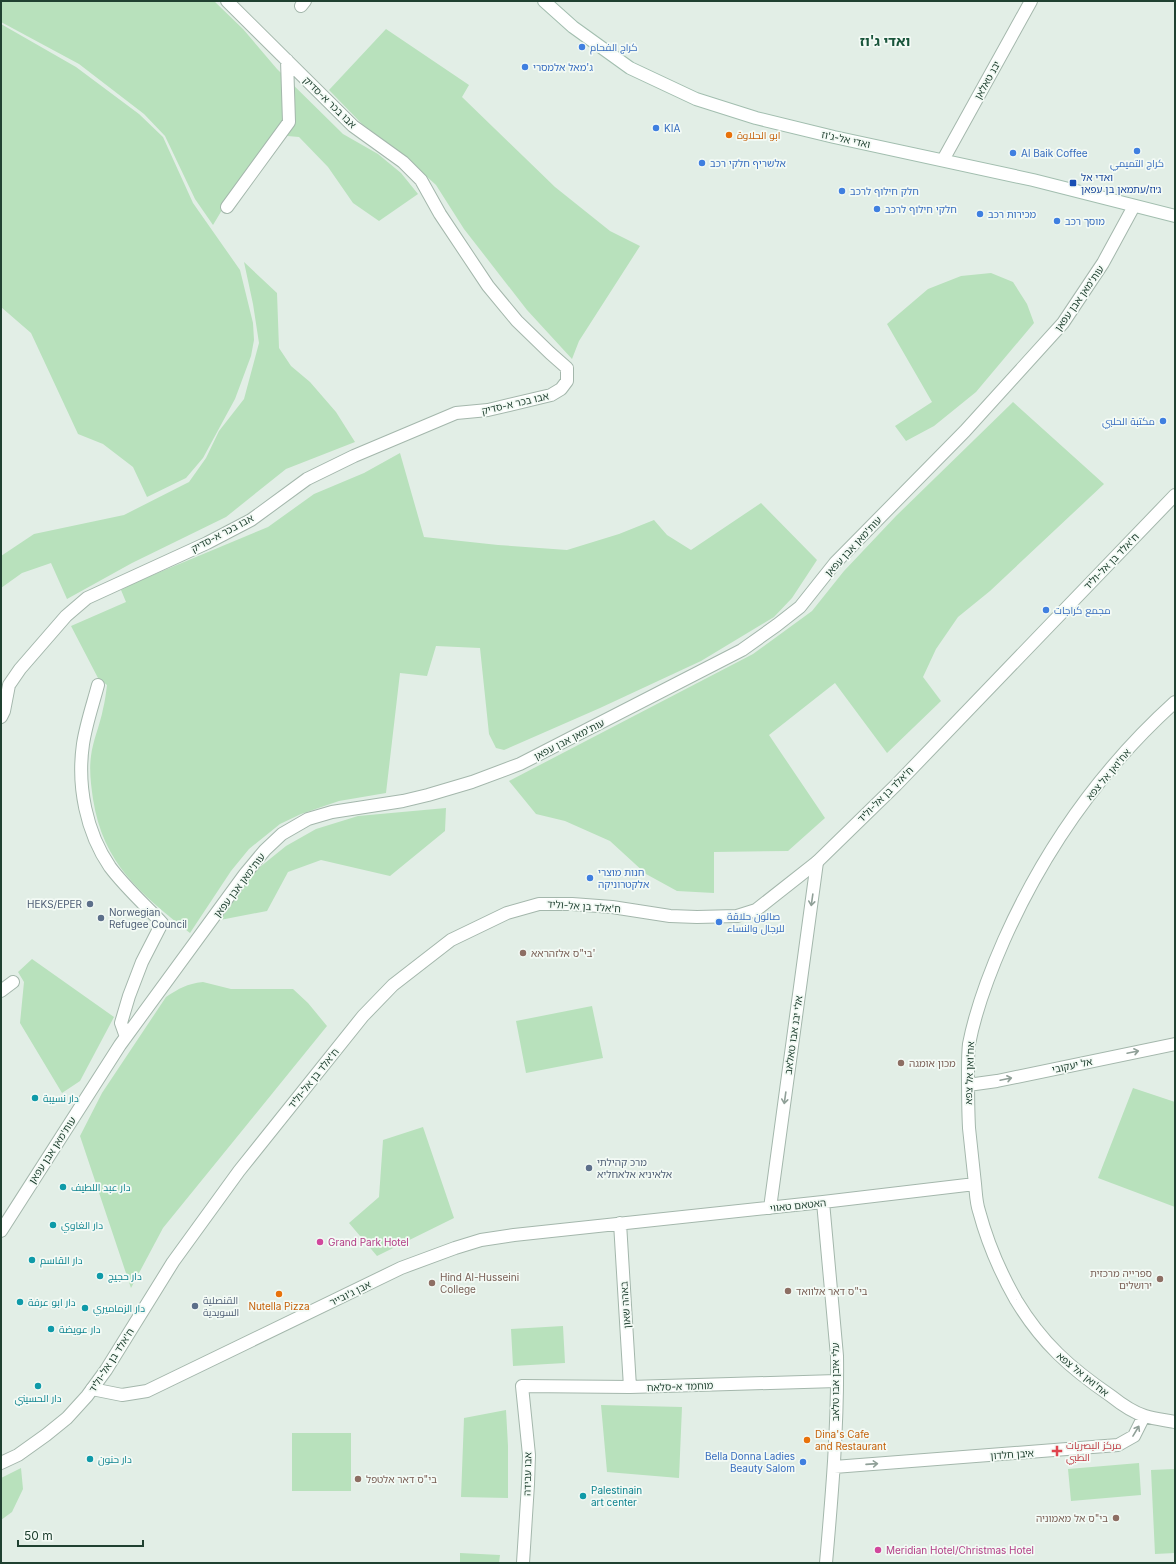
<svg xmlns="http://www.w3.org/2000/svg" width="1176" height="1564" viewBox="0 0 1176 1564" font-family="Inter,Cairo,'Noto Sans Hebrew',sans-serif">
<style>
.green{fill:#b8e1bc}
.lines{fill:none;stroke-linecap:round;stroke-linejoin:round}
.minor-casing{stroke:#a4b7ac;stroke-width:14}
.tertiary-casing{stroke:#a4b7ac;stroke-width:14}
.secondary-casing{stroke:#a2beaf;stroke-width:14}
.minor{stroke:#fff;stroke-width:12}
.tertiary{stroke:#fff;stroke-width:12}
.secondary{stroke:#fff;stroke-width:12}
.oneway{stroke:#90a098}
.shop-dot{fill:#3f7fe0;stroke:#f3faf5;stroke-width:1.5}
.food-dot{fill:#e8710a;stroke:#f3faf5;stroke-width:1.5}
.transit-dot{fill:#1a4fb4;stroke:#f3faf5;stroke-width:1.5}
.service-dot{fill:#5c6f8a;stroke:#f3faf5;stroke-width:1.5}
.education-dot{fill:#8d6e63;stroke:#f3faf5;stroke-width:1.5}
.culture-dot{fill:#0f9aa8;stroke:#f3faf5;stroke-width:1.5}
.hotel-dot{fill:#d1479c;stroke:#f3faf5;stroke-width:1.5}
.health-dot{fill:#e0444e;stroke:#f3faf5;stroke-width:1.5}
.labels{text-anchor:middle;stroke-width:3.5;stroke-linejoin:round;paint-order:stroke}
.shop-label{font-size:10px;fill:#366cbe;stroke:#f3faf5;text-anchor:start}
.street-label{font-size:10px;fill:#204131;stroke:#f3faf5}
.food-label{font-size:10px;fill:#c56008;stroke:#f3faf5;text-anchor:start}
.transit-label{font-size:10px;fill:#164399;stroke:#f3faf5;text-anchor:start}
.service-label{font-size:10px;fill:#4e5e75;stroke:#f3faf5;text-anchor:start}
.education-label{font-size:10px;fill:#785e54;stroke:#f3faf5;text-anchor:start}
.culture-label{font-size:10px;fill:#0d838f;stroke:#f3faf5;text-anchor:start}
.hotel-label{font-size:10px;fill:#b23c85;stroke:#f3faf5;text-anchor:start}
.health-label{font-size:10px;fill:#be3a42;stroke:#f3faf5;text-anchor:start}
.district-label{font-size:14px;font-weight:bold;fill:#19553b;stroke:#f3faf5}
</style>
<rect width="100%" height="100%" fill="#e2eee6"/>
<path class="green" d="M1,1H214L243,29L277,69L343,134L378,154L401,173L418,194L379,221L353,203L328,167L299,137L276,135L240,180L213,225L195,199L165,136L144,114L79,64L1,22Z
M1,24L76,67L139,114L163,137L193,203L240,270L253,323L254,340L251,356L235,399L203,458L186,478L147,497L133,467L103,444L78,434L31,333L1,307Z
M386,29L469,85L462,97L555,187L610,231L640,246L579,341L572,359L527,310L464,229L436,185L401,153L362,124L329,90Z
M244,262L277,293L279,348L291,366L310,382L336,412L355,442L286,469L226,517L132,563L67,599L51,563L22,573L1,588V556L34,534L124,515L189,482L206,458L219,431L244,399L259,343L253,304Z
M991,273L1013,282L1027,304L1034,323L976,392L934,426L906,441L895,426L932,402L887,324L928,289L961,276Z
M1013,402L1104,484L990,591L958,617L936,649L923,677L941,701L887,753L835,683L769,735L825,818L788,851L714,852V893L677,891L646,874L610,841L565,821L536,814L509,781L753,654L812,611L844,571L896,516Z
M400,453L424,537L498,545L567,550L619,534L654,520L667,535L691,550L761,503L817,560L792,598L774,617L701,661L600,708L504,750L496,748L489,734L480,648L436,646L427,676L400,673L386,793L339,801L301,814L280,824L249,849L231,871L190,933C141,894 103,864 93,799C91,785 89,770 91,756C93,740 100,725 103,709C105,701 106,693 107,685L98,678L71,626L126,602L121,590L136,582L268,527L314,494L364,473Z
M446,808L445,831L390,876L321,860L288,872L267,911L220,920L255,871L286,846L316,829L358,816Z
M32,959L114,1017L80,1081L62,1093L20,1023L24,982L18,972Z
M203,982L231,989H293L308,1003L327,1026L163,1228L131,1288L80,1136L102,1093L166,997C180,988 186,984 203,982Z
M592,1006L603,1058L526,1073L516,1021Z
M1133,1088L1175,1102V1207L1098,1178Z
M423,1127L454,1218L377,1256L349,1223L379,1197L383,1140Z
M563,1326L565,1363L513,1366L511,1329Z
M601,1405L682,1407L679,1478L607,1472Z
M506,1410L508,1446V1498L461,1497L464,1418Z
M292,1433H351V1491H292Z
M1139,1463L1141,1495L1071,1501L1068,1469Z
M21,1468L23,1489L12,1512L1,1520V1478Z
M1175,1469V1553L1155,1554L1151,1470Z
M460,1553L500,1555L499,1563H460Z"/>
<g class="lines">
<defs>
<path id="minor" d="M301,6L305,1
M943,160L1031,1
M227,207L289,122L287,60
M98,685C93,704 86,724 83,744C77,786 86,832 110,867C125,887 145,905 162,923L142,962L129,996L121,1023L126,1037
M1175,702C1102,768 1044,850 1004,940C989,974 976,1008 969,1044C968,1053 968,1062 968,1070C968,1090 968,1108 969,1128C971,1147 973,1166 975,1184C976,1193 976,1202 979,1211C987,1241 1000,1272 1016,1300C1042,1343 1070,1368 1111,1396C1121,1404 1132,1412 1145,1416C1155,1419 1165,1420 1175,1422
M1,717L4,711L9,685L20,669L66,616L87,598L207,543L251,520L307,479L354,456L456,413L488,410L551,395L561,389L567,381V368L550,353L517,321L488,286L440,214L421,180L403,162L353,126L227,1
M1,991L13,982
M968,1085L997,1081L1175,1044
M823,1202L837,1356C838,1425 832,1494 826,1563
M770,1208L817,862
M620,1223L630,1387
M1,1231L120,1045L245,874L265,850L282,834L308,819L332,812L403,801L428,795L472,782L520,764L742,650L777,625L800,607L835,563L965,431L1063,323L1103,263L1134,206
M92,1389L122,1395L147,1391L401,1268L455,1248L481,1240L514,1235L823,1202L975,1184
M834,1467L1118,1445L1134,1436L1144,1416
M523,1563L528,1484L529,1455L522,1386L630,1387L837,1381"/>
<path id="tertiary" d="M1,1463L18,1455L46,1435L67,1418L87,1396L106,1370L173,1262L239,1171L363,1016L393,985L451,940L507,913L539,904H572L612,907L670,916L697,917L737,916L756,910L817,862L896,785L1175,495"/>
<path id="secondary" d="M544,1L573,27L630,68L696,99L756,118L834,137L1033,180L1175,216"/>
</defs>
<use href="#minor" class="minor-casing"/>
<use href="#tertiary" class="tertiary-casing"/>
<use href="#secondary" class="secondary-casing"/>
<use href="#minor" class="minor"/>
<use href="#tertiary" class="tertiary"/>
<use href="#secondary" class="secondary"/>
</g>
<defs><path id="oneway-shaft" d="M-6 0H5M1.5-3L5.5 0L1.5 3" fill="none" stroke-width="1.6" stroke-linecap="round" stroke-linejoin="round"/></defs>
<g class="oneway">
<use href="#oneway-shaft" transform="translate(812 900) rotate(98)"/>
<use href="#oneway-shaft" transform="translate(1133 1052) rotate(-12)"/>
<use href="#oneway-shaft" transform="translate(1006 1079) rotate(-12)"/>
<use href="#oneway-shaft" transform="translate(785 1098) rotate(98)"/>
<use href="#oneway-shaft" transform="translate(1136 1431) rotate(-59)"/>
<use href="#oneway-shaft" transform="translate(872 1464) rotate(-4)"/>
</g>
<g class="shop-dot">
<circle cx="582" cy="47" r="4"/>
<circle cx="525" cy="67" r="4"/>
<circle cx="656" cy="128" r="4"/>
<circle cx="1137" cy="151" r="4"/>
<circle cx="1013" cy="153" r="4"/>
<circle cx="702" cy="163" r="4"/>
<circle cx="842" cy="191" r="4"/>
<circle cx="877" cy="209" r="4"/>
<circle cx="980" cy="214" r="4"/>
<circle cx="1057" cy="221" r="4"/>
<circle cx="1163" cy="421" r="4"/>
<circle cx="1046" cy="610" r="4"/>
<circle cx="590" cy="878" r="4"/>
<circle cx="719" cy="922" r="4"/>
<circle cx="803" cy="1462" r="4"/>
</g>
<g class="food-dot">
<circle cx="729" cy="135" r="4"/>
<circle cx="279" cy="1294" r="4"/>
<circle cx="807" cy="1440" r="4"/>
</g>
<rect class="transit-dot" x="1069" y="179" width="8" height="8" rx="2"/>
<g class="service-dot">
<circle cx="90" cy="904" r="4"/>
<circle cx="101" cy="918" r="4"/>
<circle cx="589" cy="1168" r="4"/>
<circle cx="195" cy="1306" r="4"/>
</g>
<g class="education-dot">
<circle cx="523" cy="953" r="4"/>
<circle cx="901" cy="1063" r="4"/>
<circle cx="1160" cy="1279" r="4"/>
<circle cx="432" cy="1283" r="4"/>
<circle cx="788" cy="1291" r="4"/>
<circle cx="358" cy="1479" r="4"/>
<circle cx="1116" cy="1518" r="4"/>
</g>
<g class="culture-dot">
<circle cx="35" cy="1098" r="4"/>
<circle cx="63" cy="1187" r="4"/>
<circle cx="53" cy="1225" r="4"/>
<circle cx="32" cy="1260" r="4"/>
<circle cx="100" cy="1276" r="4"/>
<circle cx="20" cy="1302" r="4"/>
<circle cx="85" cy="1308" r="4"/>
<circle cx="51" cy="1329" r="4"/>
<circle cx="38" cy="1386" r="4"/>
<circle cx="90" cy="1459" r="4"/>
<circle cx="583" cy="1496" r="4"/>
</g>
<g class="hotel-dot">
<circle cx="320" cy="1242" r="4"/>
<circle cx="878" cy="1550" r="4"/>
</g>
<path class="health-dot" d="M1055 1445h4v4h4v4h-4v4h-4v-4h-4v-4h4z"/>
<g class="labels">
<g class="shop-label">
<text x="590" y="51">كراج الفحام</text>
<text x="533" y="71">ג'מאל אלמסרי</text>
<text x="664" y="132">KIA</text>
<text x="1021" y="157">Al Baik Coffee</text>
<text x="710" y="167">אלשריף חלקי רכב</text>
<text x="1137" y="167" text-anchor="middle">كراج التميمي</text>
<text x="850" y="195">חלק חילוף לרכב</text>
<text x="885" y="213">חלקי חילוף לרכב</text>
<text x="988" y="218">מכירות רכב</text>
<text x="1065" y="225">מוסך רכב</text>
<text x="1155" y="425" text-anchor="end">مكتبة الحلبي</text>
<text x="1054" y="614">مجمع كراجات</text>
<text x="598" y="876">חנות מוצרי<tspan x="598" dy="12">אלקטרוניקה</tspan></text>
<text x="727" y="920">صالون حلاقة<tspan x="727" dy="12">للرجال والنساء</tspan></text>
<text x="795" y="1460" text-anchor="end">Bella Donna Ladies<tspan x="795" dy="12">Beauty Salom</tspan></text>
</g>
<g class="street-label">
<text transform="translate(987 80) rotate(-61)" y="4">יבנ טאלאן</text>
<text transform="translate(330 102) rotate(44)" y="4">אבו בכר א-סדיק</text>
<text transform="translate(846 139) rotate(12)" y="4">ואדי אל-ג'וז</text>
<text transform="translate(1079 298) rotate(-55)" y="4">עות'מאן אבן עפאן</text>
<text transform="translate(515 403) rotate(-13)" y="4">אבו בכר א-סדיק</text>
<text transform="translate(222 533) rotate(-28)" y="4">אבו בכר א-סדיק</text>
<text transform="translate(853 546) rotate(-47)" y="4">עות'מאן אבן עפאן</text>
<text transform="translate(1111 561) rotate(-46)" y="4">ח'אלד בן אל-וליד</text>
<text transform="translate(569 739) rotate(-27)" y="4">עות'מאן אבן עפאן</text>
<text transform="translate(1108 774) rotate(-50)" y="4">אח'ואן אל צפא</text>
<text transform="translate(885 794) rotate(-45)" y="4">ח'אלד בן אל-וליד</text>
<text transform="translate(239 885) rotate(-53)" y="4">עות'מאן אבן עפאן</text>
<text transform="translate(584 906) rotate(4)" y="4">ח'אלד בן אל-וליד</text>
<text transform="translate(793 1035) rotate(-82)" y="4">אלי יבנ אבו טאלאב</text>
<text transform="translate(1072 1065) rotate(-12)" y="4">אל יעקובי</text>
<text transform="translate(969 1073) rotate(-88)" y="4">אח'ואן אל צפא</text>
<text transform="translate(313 1078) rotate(-51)" y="4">ח'אלד בן אל-וליד</text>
<text transform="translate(52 1150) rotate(-57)" y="4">עות'מאן אבן עפאן</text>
<text transform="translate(798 1205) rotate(-6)" y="4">האטאם טאווי</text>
<text transform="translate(350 1293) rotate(-26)" y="4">אבן ג'ובייר</text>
<text transform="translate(625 1305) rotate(-94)" y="4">באהה שאון</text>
<text transform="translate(111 1360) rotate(-57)" y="4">ח'אלד בן אל-וליד</text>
<text transform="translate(1083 1374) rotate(39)" y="4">אח'ואן אל צפא</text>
<text transform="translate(835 1382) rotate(-90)" y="4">עלי איבן אבו טלאב</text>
<text transform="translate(680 1386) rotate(-2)" y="4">מוחמד א-סלאח</text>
<text transform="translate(1012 1454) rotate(-4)" y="4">איבן חלדון</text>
<text transform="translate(527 1474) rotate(-89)" y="4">אבו עבידה</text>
</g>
<g class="food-label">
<text x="737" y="139">ابو الحلاوة</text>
<text x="279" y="1310" text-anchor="middle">Nutella Pizza</text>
<text x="815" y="1438">Dina's Cafe<tspan x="815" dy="12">and Restaurant</tspan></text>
</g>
<g class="transit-label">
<text x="1081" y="181">ואדי אל<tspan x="1081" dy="12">ג׳וז/עתמאן בן עפאן</tspan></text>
</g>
<g class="service-label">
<text x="82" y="908" text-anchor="end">HEKS/EPER</text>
<text x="109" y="916">Norwegian<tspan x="109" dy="12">Refugee Council</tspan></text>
<text x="597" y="1166">מרכ קהילתי<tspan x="597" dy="12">אלאיניא אלאחליא</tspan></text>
<text x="203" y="1304">القنصلية<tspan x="203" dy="12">السويدية</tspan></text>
</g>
<g class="education-label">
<text x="531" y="957">בי"ס אלזהראא'</text>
<text x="909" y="1067">מכון אומגה</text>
<text x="1152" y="1277" text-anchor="end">ספרייה מרכזית<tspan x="1152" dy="12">ירושלים</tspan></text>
<text x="440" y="1281">Hind Al-Husseini<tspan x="440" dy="12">College</tspan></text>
<text x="796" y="1295">בי"ס דאר אלוואד</text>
<text x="366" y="1483">בי"ס דאר אלטפל</text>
<text x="1108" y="1522" text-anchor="end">בי"ס אל מאמוניה</text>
</g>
<g class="culture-label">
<text x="43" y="1102">دار نسيبة</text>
<text x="71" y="1191">دار عبد اللطيف</text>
<text x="61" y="1229">دار الغاوي</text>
<text x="40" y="1264">دار القاسم</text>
<text x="108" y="1280">دار حجيج</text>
<text x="28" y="1306">دار ابو عرفة</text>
<text x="93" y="1312">دار الزماميري</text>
<text x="59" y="1333">دار عويضة</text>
<text x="38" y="1402" text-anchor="middle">دار الحسيني</text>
<text x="98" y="1463">دار حنون</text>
<text x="591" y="1494">Palestinain<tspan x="591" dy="12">art center</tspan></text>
</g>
<g class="hotel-label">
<text x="328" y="1246">Grand Park Hotel</text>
<text x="886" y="1554">Meridian Hotel/Christmas Hotel</text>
</g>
<g class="health-label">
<text x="1066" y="1449">مركز البصريات<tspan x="1066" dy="12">الطبي</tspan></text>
</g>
<g class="district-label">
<text x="885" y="46">ואדי ג'וז</text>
</g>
</g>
<rect width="1176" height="1564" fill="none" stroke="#204131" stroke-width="4"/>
<path d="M18 1540v6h125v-6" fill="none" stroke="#204131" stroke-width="2"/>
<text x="24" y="1540" font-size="12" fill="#204131" stroke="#f3faf5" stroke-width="3" paint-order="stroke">50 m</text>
</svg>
